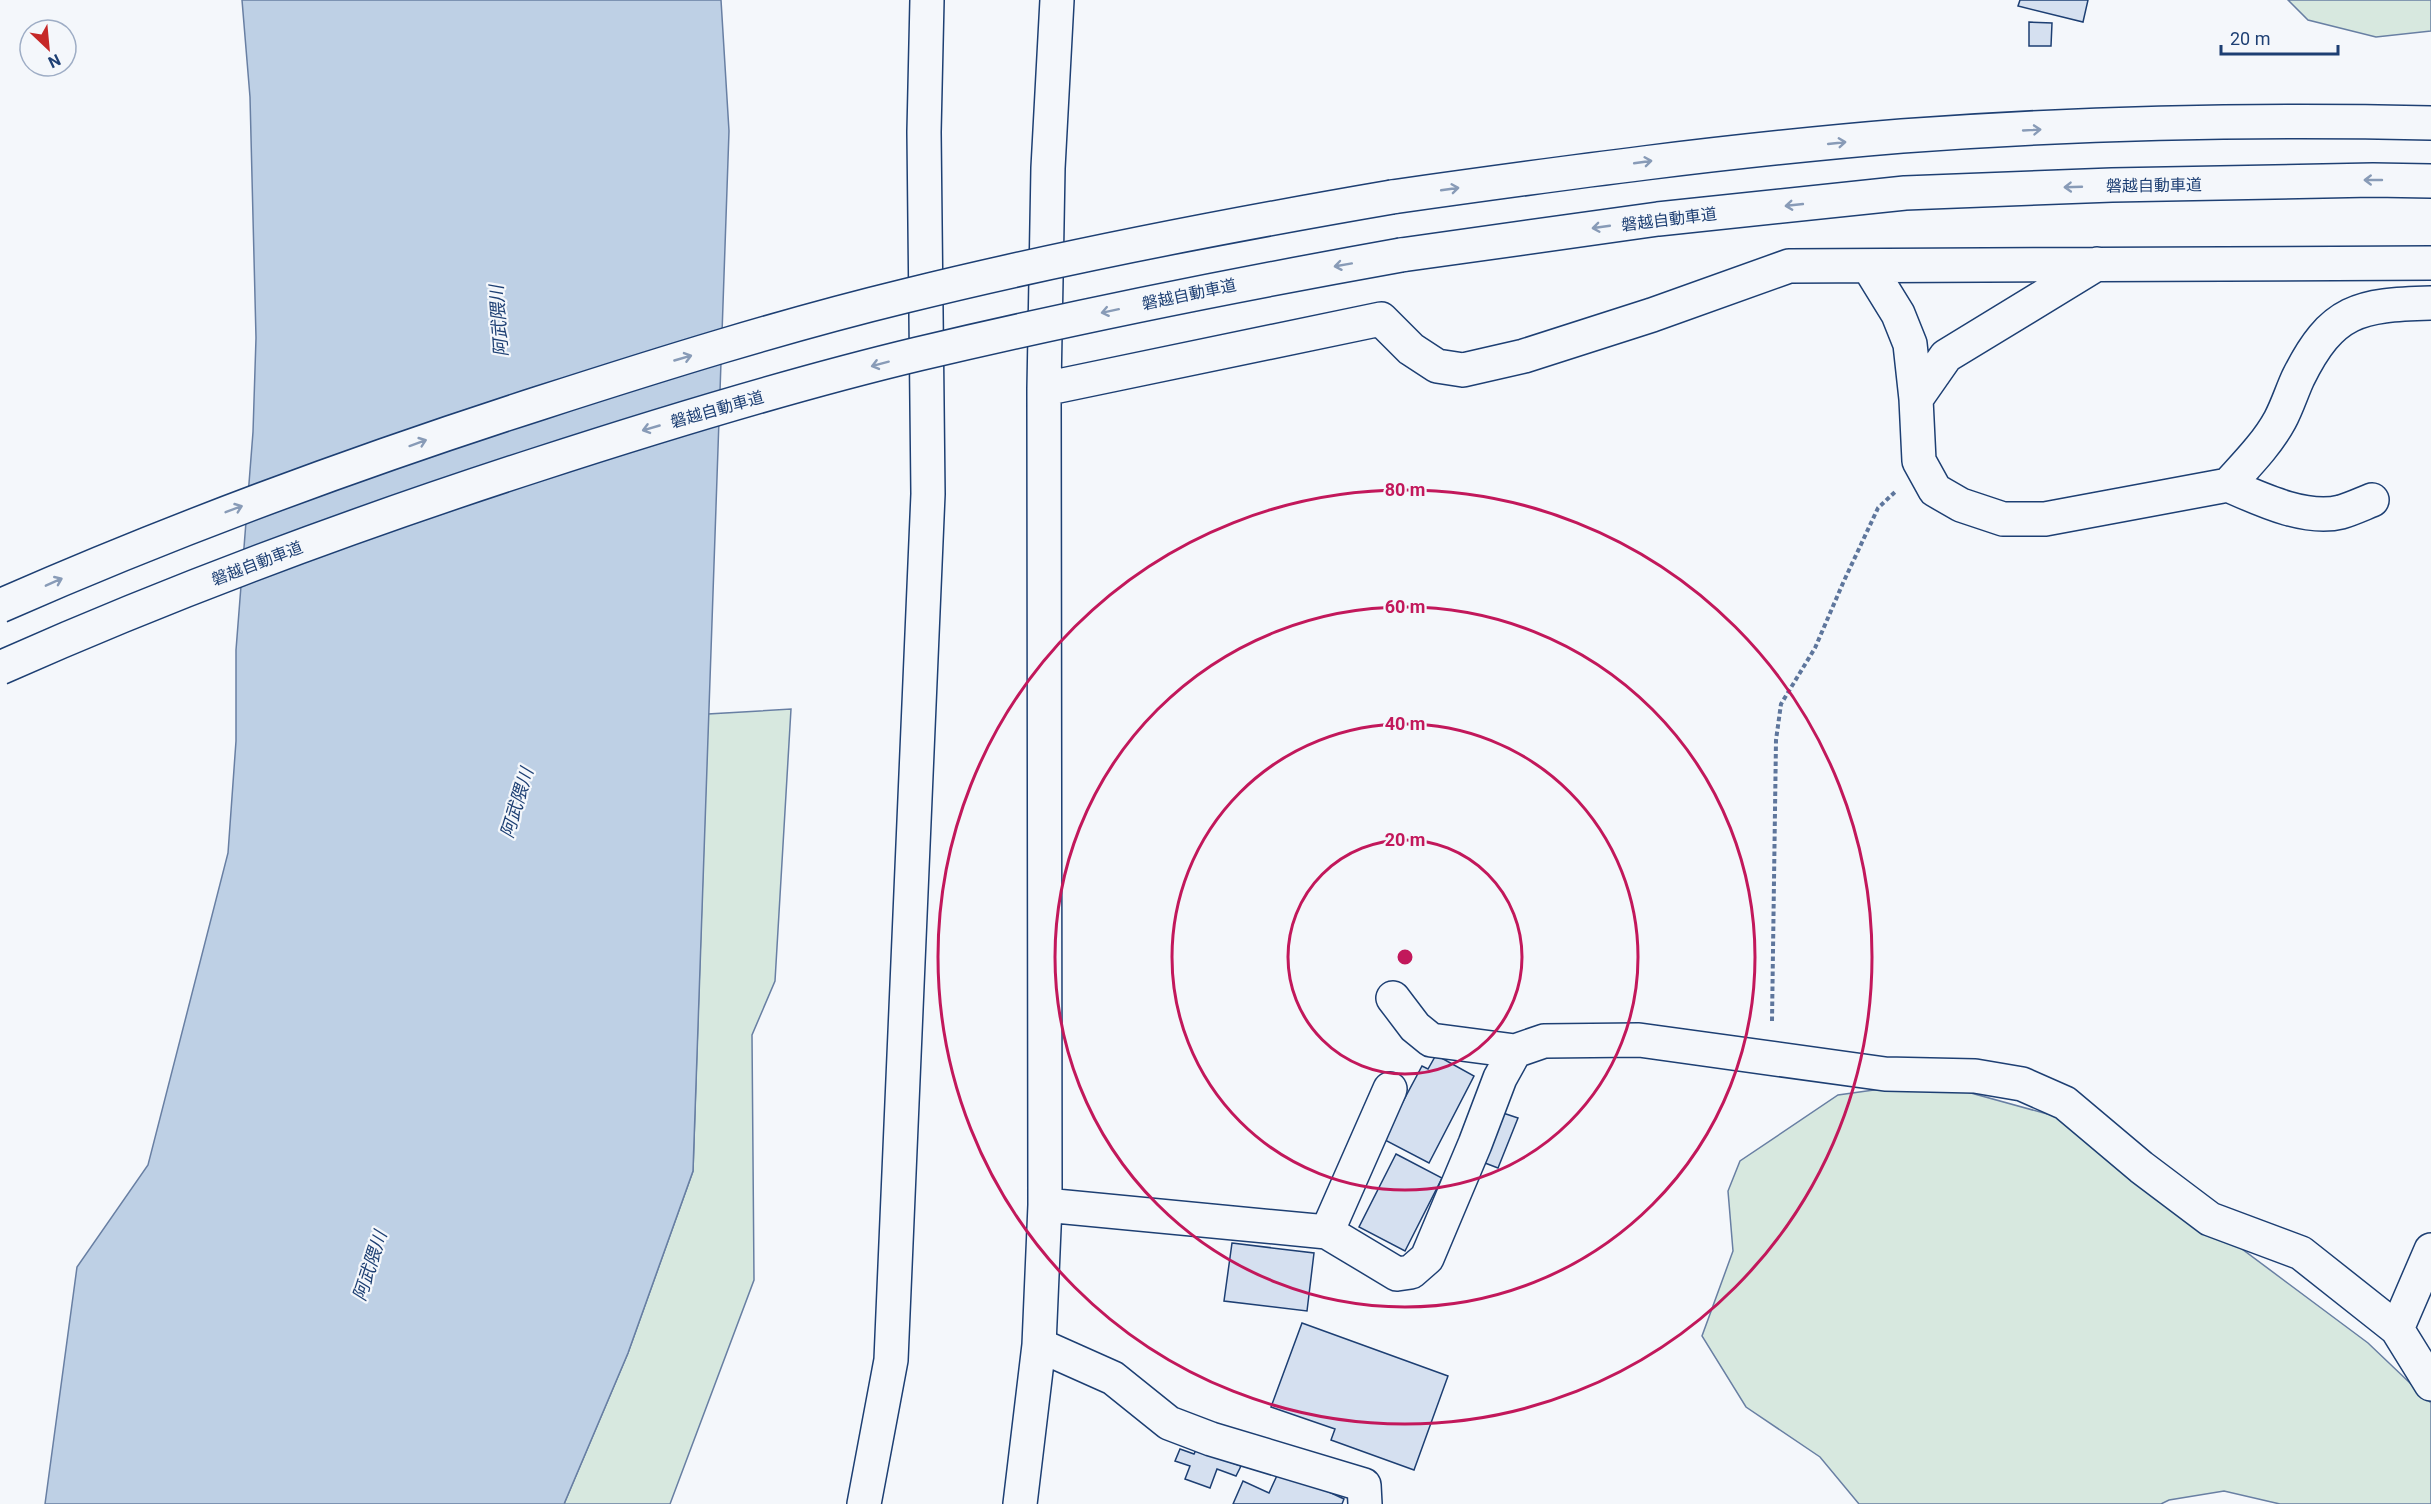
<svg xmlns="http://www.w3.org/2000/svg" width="2431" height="1504" viewBox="0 0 2431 1504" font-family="Roboto,'Noto Sans JP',sans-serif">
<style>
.green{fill:#d7e8df;stroke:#687fa3;stroke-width:1.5}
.water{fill:#bed0e5;stroke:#687fa3;stroke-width:1.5}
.building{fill:#d5e0f0;stroke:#1d3f73;stroke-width:1.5}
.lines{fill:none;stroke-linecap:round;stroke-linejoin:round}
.minor-casing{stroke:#1d3f73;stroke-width:36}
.motorway-casing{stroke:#1d3f73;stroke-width:36}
.path{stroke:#5e769c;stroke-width:4;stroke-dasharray:4.5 3;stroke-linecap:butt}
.minor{stroke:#f4f7fb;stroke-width:33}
.motorway{stroke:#f4f7fb;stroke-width:33}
.motorway-bridge-casing{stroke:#1d3f73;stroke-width:36;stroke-linecap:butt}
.motorway-bridge{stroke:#f4f7fb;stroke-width:33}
.oneway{stroke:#889bb7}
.ring{fill:none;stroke:#c2185b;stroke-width:3}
.labels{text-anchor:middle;stroke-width:4.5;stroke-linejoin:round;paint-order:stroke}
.street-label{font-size:16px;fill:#1d3f73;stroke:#f4f7fb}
.water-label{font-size:18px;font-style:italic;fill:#1d3f73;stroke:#f4f7fb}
.centre{fill:#c2185b;stroke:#f4f7fb;stroke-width:3}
.ring-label{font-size:18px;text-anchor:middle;font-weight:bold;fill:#c2185b;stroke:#f4f7fb;stroke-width:4.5;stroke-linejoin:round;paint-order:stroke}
</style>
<rect width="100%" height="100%" fill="#f4f7fb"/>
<path class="green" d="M2288,0H2431V31L2376,37L2308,20Z
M791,709L775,981L752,1035L754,1280L670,1504H564L628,1353L693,1171L708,714Z
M1931,1082L2069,1120L2368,1343L2431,1403V1504H2280L2224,1491L2169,1500L2161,1504H1859L1820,1457L1746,1407L1702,1336L1733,1251L1728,1191L1740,1161L1838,1095Z"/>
<path class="water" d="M242,0H721L729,131L693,1171L628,1353L564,1504H45L77,1267L148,1165L228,853L236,741V650L253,432L256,338L250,97Z"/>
<path class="building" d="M2020,0H2088L2083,22L2018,6Z
M2029,22L2052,23L2051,46H2029Z
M1436,1055L1474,1076L1429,1163L1383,1139L1422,1066L1428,1069Z
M1503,1113L1518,1118L1498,1168L1485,1163Z
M1396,1154L1442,1178L1405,1251L1359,1227Z
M1232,1243L1314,1253L1307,1311L1224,1301Z
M1302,1323L1448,1376L1414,1470L1331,1440L1335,1429L1271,1407Z
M1180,1449L1194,1454L1196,1450L1241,1466L1236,1476L1217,1469L1210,1488L1185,1479L1190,1466L1175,1461Z
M1280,1469L1344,1499L1342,1504H1233L1243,1481L1269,1493Z"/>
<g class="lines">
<defs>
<path id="minor" d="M1869,267L1898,314L1910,344L1916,399L1919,461L1935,490L1961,505L2003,519H2045L2228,485C2260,499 2306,521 2341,512C2351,509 2362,504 2372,500
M1044,389L1381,319L1411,349L1437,366L1463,370L1524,356L1652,315L1789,266L2431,263
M1916,399L1946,356L2097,264
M2228,485C2246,465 2267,444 2280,420C2287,407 2292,391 2298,378C2332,309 2359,305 2431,303
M1393,998L1415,1027L1431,1040L1515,1051
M1045,1205L1327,1232L1397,1274L1411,1272L1427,1258L1475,1144L1500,1078L1515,1051L1544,1041L1639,1040L1885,1074L1975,1076L2022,1084L2065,1103L2141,1167L2210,1219L2301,1253L2397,1329L2431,1384
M1327,1232L1390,1089
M2397,1329L2431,1250
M1039,1345L1113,1378L1169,1423L1211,1439L1364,1485L1365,1504
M864,1504L891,1360L928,494L924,132L927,0
M1020,1504L1039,1345L1045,1205L1044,389L1048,168L1057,0"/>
<path id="motorway" d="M1392,197C1562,173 1731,150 1902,136C2077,123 2255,119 2431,123
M1401,255L1658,219L1905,193L2112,185L2373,180L2431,181"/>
</defs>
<use href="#minor" class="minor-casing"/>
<use href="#motorway" class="motorway-casing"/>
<path class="path" d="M1772,1021L1776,740L1781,704L1815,648L1843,583L1878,508L1895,492"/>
<use href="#minor" class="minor"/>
<use href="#motorway" class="motorway"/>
<defs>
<path id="motorway-bridge" d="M0,606C177,528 357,462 540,403C661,364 782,326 905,296C1066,256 1229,225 1392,197
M0,668C175,590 354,524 536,465C662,424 789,385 918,354C1078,316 1239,284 1401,255"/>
</defs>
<use href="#motorway-bridge" class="motorway-bridge-casing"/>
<use href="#motorway-bridge" class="motorway-bridge"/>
</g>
<defs><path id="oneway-shaft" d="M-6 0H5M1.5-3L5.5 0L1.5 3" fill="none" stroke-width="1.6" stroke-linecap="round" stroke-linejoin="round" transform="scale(1.5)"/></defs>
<g class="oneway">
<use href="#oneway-shaft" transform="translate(2032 130) rotate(-3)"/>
<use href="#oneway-shaft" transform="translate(1837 143) rotate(-6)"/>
<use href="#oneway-shaft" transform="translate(1643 162) rotate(-8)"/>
<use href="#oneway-shaft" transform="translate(2373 180) rotate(-180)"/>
<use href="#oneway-shaft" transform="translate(2073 187) rotate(178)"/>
<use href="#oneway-shaft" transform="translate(1450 189) rotate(-8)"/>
<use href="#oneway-shaft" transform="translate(1794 205) rotate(174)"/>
<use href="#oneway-shaft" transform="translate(1601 227) rotate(172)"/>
<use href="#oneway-shaft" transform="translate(1343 265) rotate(170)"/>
<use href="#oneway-shaft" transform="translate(1110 311) rotate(168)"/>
<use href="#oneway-shaft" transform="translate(683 358) rotate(-16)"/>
<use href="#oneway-shaft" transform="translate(880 364) rotate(165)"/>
<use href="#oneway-shaft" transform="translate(651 428) rotate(164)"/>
<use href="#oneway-shaft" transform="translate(418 443) rotate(-20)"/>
<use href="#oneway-shaft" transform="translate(234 509) rotate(-21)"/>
<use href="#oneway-shaft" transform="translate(54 582) rotate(-24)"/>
</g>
<g class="ring">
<circle cx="1405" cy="957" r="117"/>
<circle cx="1405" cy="957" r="233"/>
<circle cx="1405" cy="957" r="350"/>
<circle cx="1405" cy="957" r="467"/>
</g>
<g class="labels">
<g class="street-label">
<text transform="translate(2154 185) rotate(-1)" y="6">磐越自動車道</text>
<text transform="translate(1669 219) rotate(-7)" y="6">磐越自動車道</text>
<text transform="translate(1189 294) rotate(-12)" y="6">磐越自動車道</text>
<text transform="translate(717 409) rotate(-16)" y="6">磐越自動車道</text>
<text transform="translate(257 563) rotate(-21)" y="6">磐越自動車道</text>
</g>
<g class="water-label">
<text transform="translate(499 321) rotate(-94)" y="6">阿武隈川</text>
<text transform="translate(517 803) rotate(-73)" y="6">阿武隈川</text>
<text transform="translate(370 1266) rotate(-72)" y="6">阿武隈川</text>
</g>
</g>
<circle cx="1405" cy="957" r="9" class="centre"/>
<g class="ring-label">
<text x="1405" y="496">80 m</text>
<text x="1405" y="613">60 m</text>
<text x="1405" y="730">40 m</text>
<text x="1405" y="846">20 m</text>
</g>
<g transform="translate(48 48) rotate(154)"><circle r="28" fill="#f4f7fb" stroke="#9eadc5" stroke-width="1.5"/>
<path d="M0-4.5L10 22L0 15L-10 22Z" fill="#c62828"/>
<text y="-9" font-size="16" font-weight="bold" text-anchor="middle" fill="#1d3f73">N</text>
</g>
<path d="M2221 45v9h117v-9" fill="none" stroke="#1d3f73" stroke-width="3"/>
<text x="2230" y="45" font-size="18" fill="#1d3f73" stroke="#f4f7fb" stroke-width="4.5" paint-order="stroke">20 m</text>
</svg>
